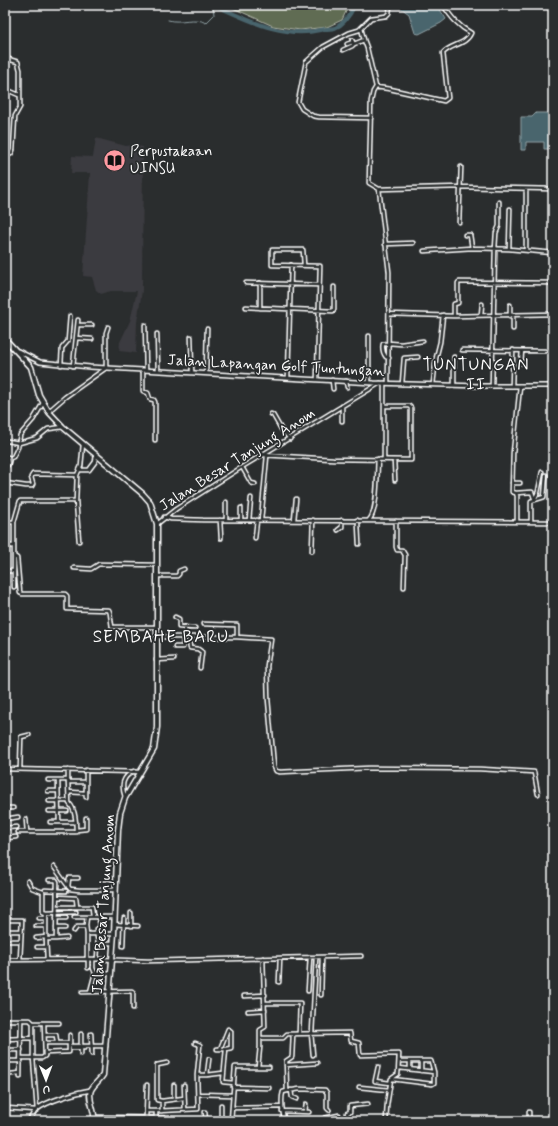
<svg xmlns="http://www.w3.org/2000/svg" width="558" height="1126" viewBox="0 0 558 1126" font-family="Mynerve,sans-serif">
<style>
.built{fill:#3b3a3f}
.green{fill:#616c53;stroke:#b0b6a9}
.water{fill:#49656d;stroke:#92a3a7}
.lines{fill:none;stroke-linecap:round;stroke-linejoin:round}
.stream{stroke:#92a3a7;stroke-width:1}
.river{stroke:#49656d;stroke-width:4}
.street-casing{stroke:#fff;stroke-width:5.5}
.secondary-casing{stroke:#fff;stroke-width:6}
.primary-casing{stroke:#fff;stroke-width:7}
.street{stroke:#2a2d2e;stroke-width:2.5}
.secondary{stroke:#2a2d2e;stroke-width:3}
.primary{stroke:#2a2d2e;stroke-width:4}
.labels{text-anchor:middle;stroke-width:3.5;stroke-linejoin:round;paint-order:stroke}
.poi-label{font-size:15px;fill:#fff;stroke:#2a2d2e;text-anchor:start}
.street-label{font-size:15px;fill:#fff;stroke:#2a2d2e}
.quarter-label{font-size:17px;letter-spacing:1px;fill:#fff;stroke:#2a2d2e}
</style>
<rect width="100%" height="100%" fill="#2a2d2e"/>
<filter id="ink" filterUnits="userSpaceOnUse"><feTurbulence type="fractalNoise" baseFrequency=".025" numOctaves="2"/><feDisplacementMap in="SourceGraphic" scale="8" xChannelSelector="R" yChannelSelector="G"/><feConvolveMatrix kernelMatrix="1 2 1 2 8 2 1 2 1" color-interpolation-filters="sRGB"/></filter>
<g filter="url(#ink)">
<path class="built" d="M96,138L126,146L133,145L143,147L142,291L137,322L136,353L119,351L120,342L130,321L137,291H111L101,294L96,290L92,277L83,276L90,173H71L72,156L93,157Z"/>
<path class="green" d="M226,5H349L342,20L327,27L300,30L273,26Z"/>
<path class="water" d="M397,5H437L446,19L441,23L419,34L415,33L409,14Z
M536,113H553V149H544V142H526V150H521V117H532Z"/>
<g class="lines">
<path class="stream" d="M168,20C180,24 195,16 206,23L214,15L213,5"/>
<path class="river" d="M214,5C248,20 283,39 320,30C325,29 331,29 335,28C345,24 351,13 355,5"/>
<defs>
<path id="street" d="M443,5C451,17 458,26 471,33C466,45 451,44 443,53L448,98L444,101L390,89L376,87L373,92L371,101L369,183L379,189L461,187L553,189
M361,28L364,40L367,48L376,87
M352,40L354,44L364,40
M347,44L353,42
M343,50L352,46L354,44
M5,58L18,62L20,70V107L15,116L13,150L11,154L5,155
M5,89L19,95
M371,118L319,117L313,116L302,109L298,102L306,62L323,47L349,33L359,30L371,18L386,16L389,13L390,5
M5,144L6,143
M379,189L389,272L388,383
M459,222L461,167
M465,235H470L472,248
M385,244L413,243
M509,249L510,209
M526,250V189
M424,251L472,248L509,249L553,253
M304,265L303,250H272V265L320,266L317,379
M246,283L319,285
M510,305V316
M246,307L333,311L334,309V287
M260,308V283
M389,314L454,316L553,314
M481,315L482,304
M454,316V304L458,303V283L459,282L553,283
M513,316V329
M78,325H92
M145,325L146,370
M157,334L158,370
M369,336V382
M191,337L192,372
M76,338L92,339
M389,343L401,344L423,341
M462,350L545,351
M454,357V384
M389,358L386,357C383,353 382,349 383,344H389
M521,363L522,351
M61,365L62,348L68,341L70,316
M73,366L78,320
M143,370V391L148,393L150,399L154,400L155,402V440
M206,373L207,329
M288,378L291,265
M332,380L333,389
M346,381L347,387
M384,383V459
M402,384L404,358L418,357
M433,384L436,358L440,342L443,315
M492,386L495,249L496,233L499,226V202
M512,386L513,350
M342,406V421
M49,411L65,397L106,368V333L108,327
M271,414L273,415L281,429L290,439
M8,441L19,443L37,438L48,429L63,427
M263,455L333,459L411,460V408L409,406H385
M5,456L10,458
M394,460L395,480
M5,465H8L10,458L13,457L18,447L20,435L33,420L43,403
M242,467L251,483L255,484
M80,470H89L95,462L96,455
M5,483L26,486H32L33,484L31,477L33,474L77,475
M512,483H520
M516,493L532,492L534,498
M534,500L538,492L542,472
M241,508V520
M164,517L171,519L203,520L553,522
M220,520L221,538
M226,520V502
M249,520L251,498
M261,520L267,456
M294,520L296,499
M357,520L358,524L359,544
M369,520C378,512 377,472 378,459
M396,521V547L397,550H402L405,555L404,587
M517,521V496L516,493L512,492L513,453L520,386
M5,522H14
M531,522V501L544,497L546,475
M157,524L176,509L242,467L380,383
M338,530L342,527V520
M255,538L257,520
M79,541L76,501L77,475L81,466L83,444
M5,546H14
M312,551L313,520
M14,556L17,558L20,593L22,594H65L67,596V609L109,610L110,613L112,627H156
M74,568L91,569L99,564L156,565
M5,571H14
M157,576H177L179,574V571L184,569
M14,587V522L20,501H76
M175,617L179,619V627L195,628
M203,624L237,625V637
M157,637H237L271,639L267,666L268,699L274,767L276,771L280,772L369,768L480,769L534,772L538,794
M185,638V627
M189,638L190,648L198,649L202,652L200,668
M175,647H183V638
M156,660L174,659
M5,769L140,772
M20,769L21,737L29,735
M68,770V782H86V770
M48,780H68
M58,780L59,822
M86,782V797
M48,791H58
M69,792L86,793
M125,797C121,785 122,777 134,771
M49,801H69
M5,808H13
M49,811H67
M5,819L18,817
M26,819L27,832
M50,822H76
M5,828L17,827
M76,830L86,829V818
M18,832H76C76,823 76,810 69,803L68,782
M5,838L16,837
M54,867L70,889L79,890H115
M28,881L32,888L43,892V912L46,913V939
M68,887L69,878H78
M45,890L66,891
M57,897L76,898L77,907
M57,907H92L93,917
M46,913L76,912
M131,913V926
M74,917H114
M39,918H46
M56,918H66
M5,920H22L20,960
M114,924L138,926
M36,926H46
M56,928H65
M5,931H21
M74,931L77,927H86
M87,934H114
M36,938L46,937
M56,939L67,938
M5,941H21
M98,943H113
M123,946L124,918
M37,947H46
M47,959L46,939H56L57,882L56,880H49
M87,959V934L86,925L87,917
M88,959V968
M97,959L98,943L96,929L100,928L99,917
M5,960L93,959L148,961L361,956
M95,973L111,974
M279,982L280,958
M308,991L310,957
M82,992L132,991L133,993V1008
M90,992L95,973L93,968V959
M321,995L322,957
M244,996L265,995
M265,1003H300L299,1033
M248,1011L265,1010
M5,1020H30L33,1023H44L45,1056L42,1058H21
M33,1023V1058L37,1110
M44,1023H59
M311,1033L313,1055
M312,1033L316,957
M91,1034L92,1054
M45,1035H56L57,1042
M70,1035V1043
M260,1038H283L287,1034L350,1033L351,1041L359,1043L360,1055L399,1054L398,1074L391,1079
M5,1039L32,1038
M45,1043H69V1052L46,1053
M70,1046H106
M72,1048H85
M217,1049H226L223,1082L234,1083
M220,1049L228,1029L231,1031V1048L226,1049
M5,1050H21
M81,1054V1034
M209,1059L207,1075L223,1073
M5,1061H21
M286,1065L317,1063
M258,1067H269
M378,1067L375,1081L390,1083
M399,1068L434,1072
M410,1069V1061
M421,1071V1061
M11,1074L20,1073
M197,1075H207
M20,1077L21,1021
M392,1079L432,1084L434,1083V1072L431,1061H399
M174,1085V1099
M184,1085L185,1110
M233,1087L269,1088
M359,1087L389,1090
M291,1090L292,1097L297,1099
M287,1091L300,1089L325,1090L327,1093V1108L329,1110
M198,1094L233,1095
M162,1101L157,1100V1065L167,1063
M5,1108L36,1110
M232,1108L281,1107
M146,1111H156
M162,1111V1101L184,1098
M282,1111L309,1112
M205,1112L206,1121
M305,1112L306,1104
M529,1112V1121
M95,1117L164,1118
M146,1118L147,1085
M537,1119V1121
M156,1121V1112L157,1111L198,1109L197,1075L200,1045L195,1043
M221,1121V1105
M231,1121L235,1067H258L260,1047V1030L265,1027L263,958
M284,1121C283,1111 280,1102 283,1092L287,1091L286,1061L292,1057L293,1034
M321,1121L325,1118L339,1115
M347,1121V1113L350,1112V1106L368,1104
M386,1121L387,1105L391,1079"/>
<path id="secondary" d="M18,351L40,362L90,367L374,383L480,386H553
M29,1121C31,1118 33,1113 36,1110C46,1101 78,1092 91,1090"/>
<path id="primary" d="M5,339L31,367L39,395L49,412L63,427L143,494L150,502L157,524V727L154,749L125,798L120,813L118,830L114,934L103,1075C100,1080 94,1084 91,1090C87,1099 96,1111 94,1121"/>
</defs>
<use href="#street" class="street-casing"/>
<use href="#secondary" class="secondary-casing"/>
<use href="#primary" class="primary-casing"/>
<use href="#street" class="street"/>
<use href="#secondary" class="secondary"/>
<use href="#primary" class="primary"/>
</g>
</g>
<defs>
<symbol id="library-disc" viewBox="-11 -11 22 22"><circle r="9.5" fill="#ff9aa2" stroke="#2a2d2e"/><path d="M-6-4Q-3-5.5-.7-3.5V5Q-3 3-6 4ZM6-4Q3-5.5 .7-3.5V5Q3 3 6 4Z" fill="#111"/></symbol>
</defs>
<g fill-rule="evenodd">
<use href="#library-disc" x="102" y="148" width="25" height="25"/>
</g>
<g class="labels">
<g class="poi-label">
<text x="130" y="156">Perpustakaan<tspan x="130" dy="17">UINSU</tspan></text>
</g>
<g class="street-label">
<text transform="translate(276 365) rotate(3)" y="5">Jalan Lapangan Golf Tuntungan</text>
<text transform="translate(237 459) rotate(-32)" y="5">Jalan Besar Tanjung Anom</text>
<text transform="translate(103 904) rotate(-86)" y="5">Jalan Besar Tanjung Anom</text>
</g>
<g class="quarter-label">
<text x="476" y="370">TUNTUNGAN<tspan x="476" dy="20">II</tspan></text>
<text x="161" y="642">SEMBAHE BARU</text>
</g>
</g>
<rect width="558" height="1126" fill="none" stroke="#2a2d2e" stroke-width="20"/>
<rect x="10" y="10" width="538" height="1106" fill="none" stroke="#fff" stroke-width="1.5" filter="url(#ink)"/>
<g transform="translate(46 1080) rotate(179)" stroke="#2a2d2e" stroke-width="3" paint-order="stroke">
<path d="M0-3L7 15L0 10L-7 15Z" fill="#ffffff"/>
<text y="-6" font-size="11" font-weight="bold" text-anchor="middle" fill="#ffffff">U</text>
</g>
</svg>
